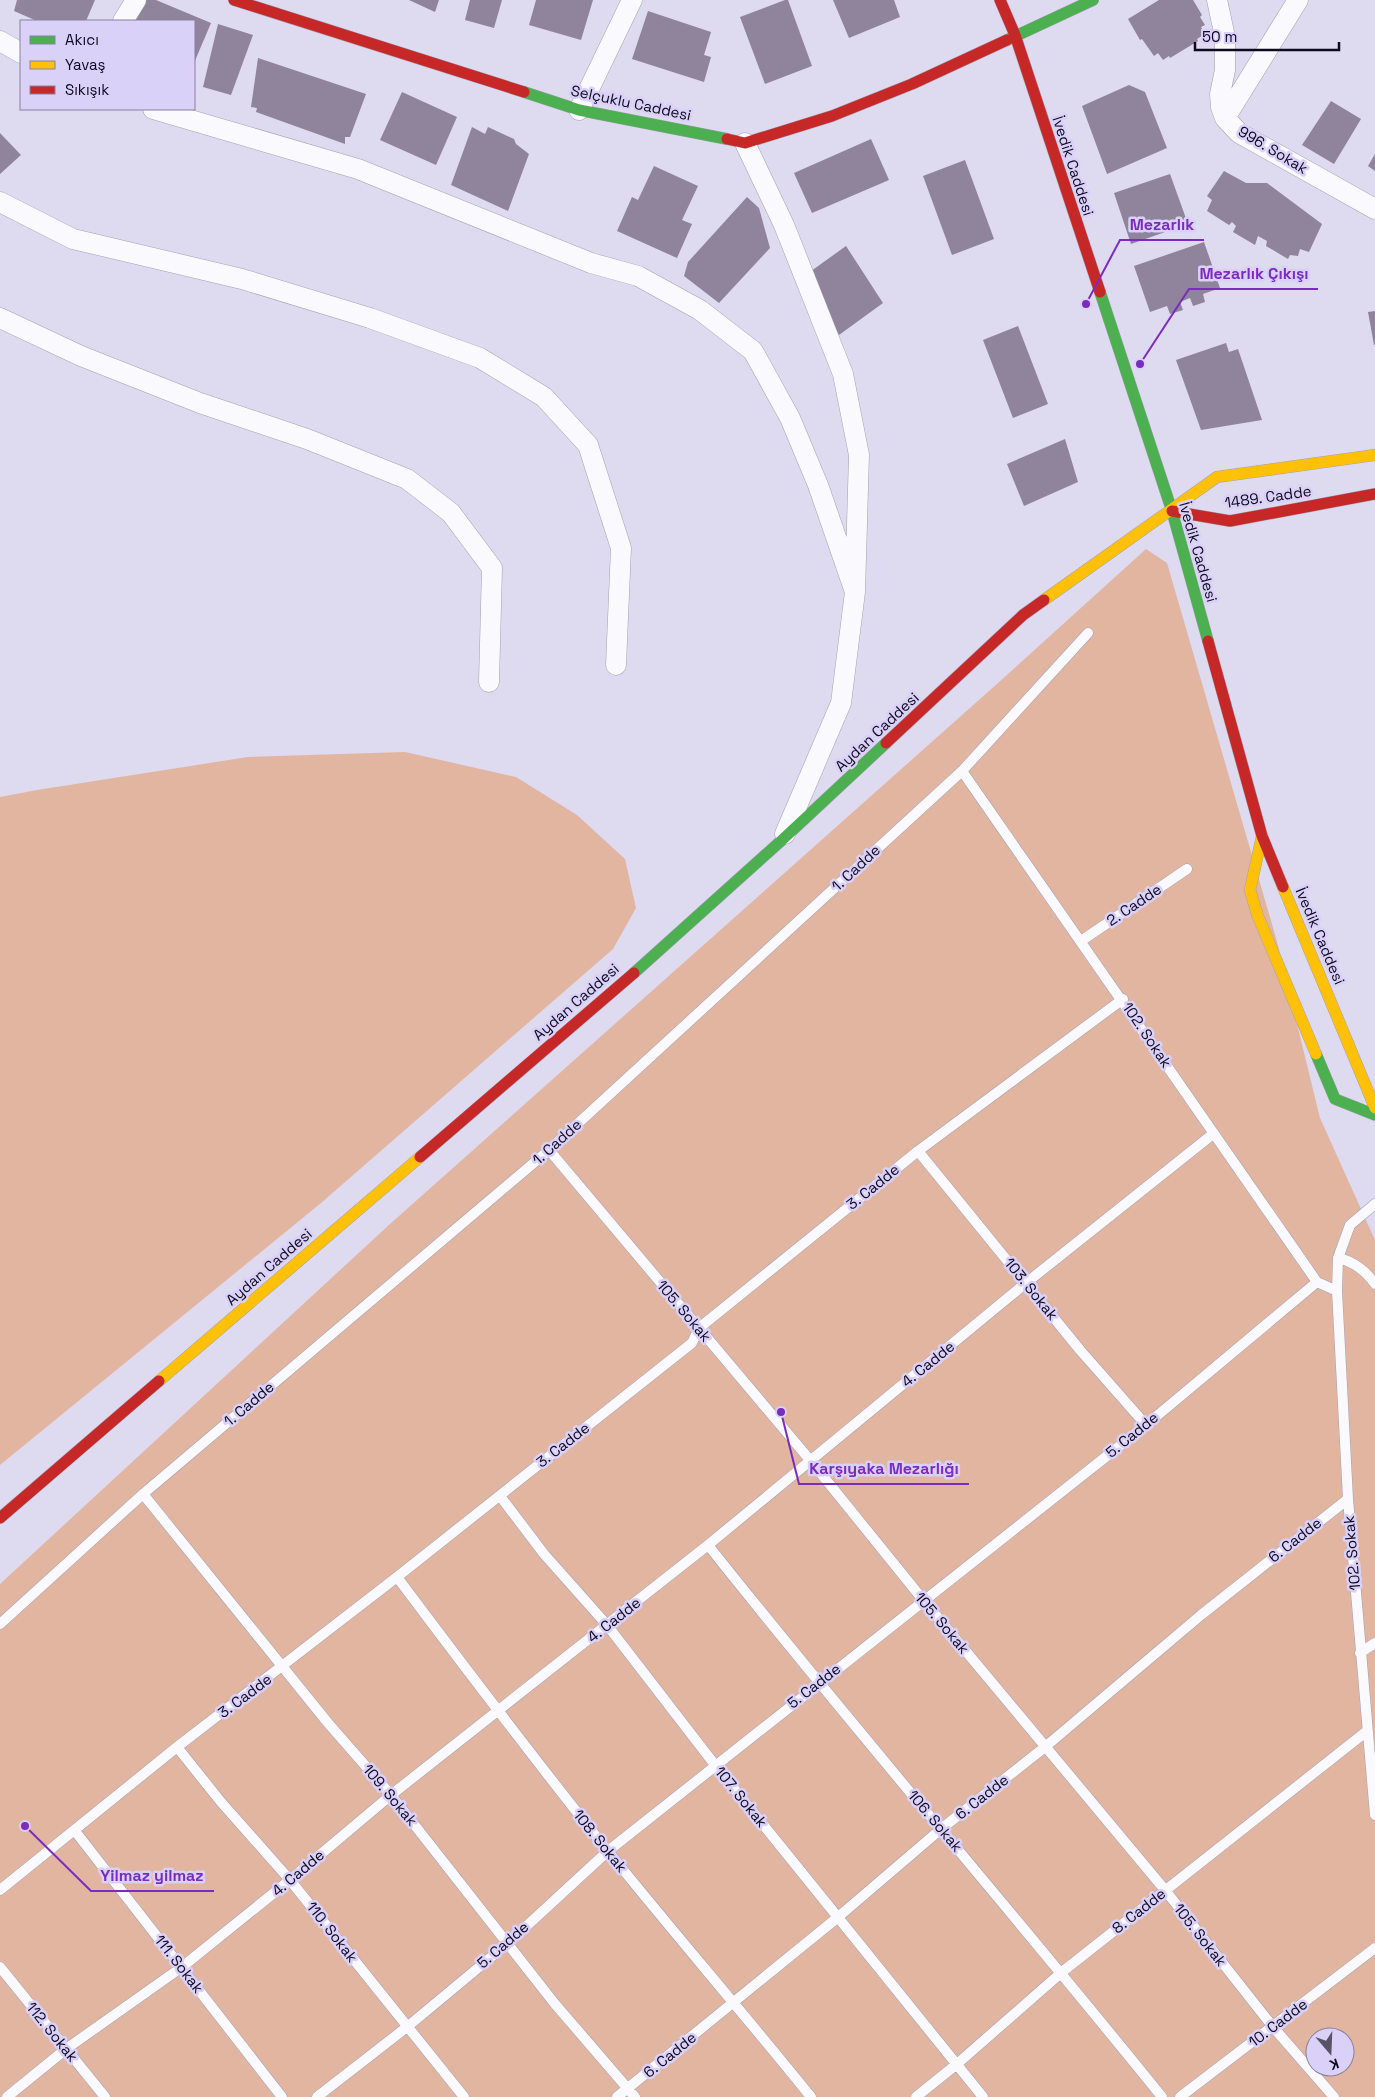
<svg xmlns="http://www.w3.org/2000/svg" width="1375" height="2097" viewBox="0 0 1375 2097" font-family="'Space Grotesk',sans-serif">
<style>
.green{fill:#e2b5a1;fill-rule:evenodd}
.building{fill:#90839c}
.lines{fill:none;stroke-linecap:round;stroke-linejoin:round}
.lane-casing{stroke:#a4a0b4;stroke-width:11}
.street-casing{stroke:#a4a0b4;stroke-width:21}
.fast-casing{stroke:#a4a0b4;stroke-width:12}
.slow-casing{stroke:#a4a0b4;stroke-width:12}
.jam-casing{stroke:#a4a0b4;stroke-width:12}
.lane{stroke:#faf9fd;stroke-width:10}
.street{stroke:#faf9fd;stroke-width:20}
.fast{stroke:#4caf50;stroke-width:11}
.slow{stroke:#ffc107;stroke-width:11}
.jam{stroke:#c62828;stroke-width:11}
.labels{text-anchor:middle;stroke-width:5;stroke-linejoin:round;paint-order:stroke}
.street-label{font-size:15px;fill:#0f091e;stroke:#d9d1f8}
.leader{fill:none;stroke:#7b2cbf;stroke-width:2}
.callout-dot{fill:#7b2cbf;stroke:#d9d1f8;stroke-width:2}
.callout-label{font-size:16px;text-anchor:middle;font-weight:bold;fill:#7b2cbf;stroke:#d9d1f8;stroke-width:5;stroke-linejoin:round;paint-order:stroke}
</style>
<rect width="100%" height="100%" fill="#dedaef"/>
<path class="green" d="M1146,549L1167,563L1276,938L1320,1118L1375,1240V2097H0V1584L390,1224L998,683ZM1315,2037H1345V2067H1315Z
M405,752L516,777L577,815L625,859L636,908L613,949L321,1203L0,1465V797L37,790L248,757Z"/>
<path class="building" d="M17,0H95L86,21H37L14,11Z
M141,0H156L211,23L194,63V21H133Z
M409,0H439L435,12Z
M470,0H502L494,28L465,20Z
M536,0H593L581,40L529,25Z
M785,0H788L812,66L765,84L740,17Z
M833,0H894L900,17L849,38Z
M1159,0H1193L1202,15L1200,17L1205,25L1201,27L1205,34L1197,39L1198,41L1170,58L1169,56L1163,60L1158,53L1154,56L1142,39L1140,40L1128,19Z
M648,11L711,32L704,55L711,57L704,82L632,59Z
M218,24L253,35L231,95L203,87Z
M258,58L366,94L350,137H345V144L256,112L257,108L251,107Z
M1129,85L1145,92L1167,148L1107,174L1082,106Z
M402,92L457,117L436,165L380,140Z
M1331,101L1361,119L1334,164L1302,145Z
M472,127L485,134L488,127L514,139L516,144L529,154L508,211L451,185Z
M0,133L21,155L0,174Z
M871,139L889,180L812,213L794,173Z
M1375,154V171L1368,166Z
M965,160L994,239L952,255L923,176Z
M654,166L698,186L682,220L692,224L677,258L617,231L632,197L638,200Z
M1224,171L1246,183H1267L1322,224L1309,252L1300,249L1298,256L1290,255L1288,259L1266,246L1267,241L1258,236L1255,245L1233,232L1236,226L1232,222L1229,225L1207,211L1212,200L1207,196Z
M1170,174L1188,224L1131,244L1114,193Z
M747,197L759,208L770,248L719,303L684,276L688,262Z
M1204,242L1220,288L1203,294L1205,302L1193,306L1190,298L1180,302L1183,310L1170,314L1167,306L1150,312L1134,266Z
M846,246L883,303L839,335L807,274Z
M1375,311V345H1374L1368,312Z
M1018,326L1048,404L1013,418L983,340Z
M1226,343L1229,352L1238,349L1262,420L1201,430L1176,360Z
M1065,439L1078,482L1024,506L1007,464Z"/>
<g class="lines">
<defs>
<path id="lane" d="M962,771L1317,1282L1337,1291
M1081,941L1187,869
M549,1150L810,1460L924,1601L1165,1890L1273,2027L1334,2097
M918,1151L1080,1350L1146,1425
M1375,1204L1350,1225L1338,1258L1337,1291L1348,1499L1375,1815
M1338,1258C1353,1261 1367,1272 1375,1284
M143,1494L328,1723L391,1795L555,2004L635,2097
M500,1496L544,1554L607,1625L715,1765L983,2097
M708,1545C856,1732 1013,1912 1162,2097
M397,1577C466,1669 535,1760 607,1850C674,1933 744,2014 811,2097
M0,1624L143,1494L549,1150L962,771L1088,633
M1360,1653L1375,1643
M177,1747L221,1802L290,1880L464,2097
M75,1831L282,2097
M0,1890L177,1747L397,1577L692,1343L699,1328L918,1151L1123,999
M0,1967L105,2097
M7,2097L66,2049L182,1967L290,1880L391,1795L708,1545L1026,1283L1213,1134
M317,2097L407,2027L508,1943L608,1851L1146,1425L1317,1282
M617,2097L837,1918L941,1829L1045,1747L1201,1615L1348,1499
M916,2097L957,2064L1062,1972L1367,1731
M1180,2097L1375,1948"/>
<path id="street" d="M1217,0L1225,37V70L1220,94L1221,107L1225,118L1239,133L1375,209
M123,21L136,0
M0,41L21,53
M153,109L358,169L591,263L638,276L700,310L753,351L790,418L818,485L855,592
M579,110L632,0
M1225,118L1298,0
M745,143L784,225L843,374L859,455L855,592L841,703L785,834
M0,202L73,239L242,279L370,318L480,358L544,397L588,445L621,548L616,665
M0,318L81,356L200,403L307,439L407,479L451,513L492,568L489,682"/>
<path id="fast" d="M1007,40L1093,0
M524,92L579,110L727,139
M1100,292L1172,511L1208,641
M634,973L782,840L886,743
M1316,1054L1335,1099L1375,1115"/>
<path id="slow" d="M1044,600L1217,477L1375,455
M1262,836L1250,890L1257,914L1316,1054
M1283,887L1375,1108
M159,1381L420,1157"/>
<path id="jam" d="M234,0L524,92
M1000,0L1015,35L1100,292
M727,139L745,143L832,116L912,84L1007,40
M1172,511L1230,521L1375,494
M1208,641L1262,836L1283,887
M886,743L1023,615L1044,600
M420,1157L634,973
M0,1518L159,1381"/>
</defs>
<use href="#lane" class="lane-casing"/>
<use href="#street" class="street-casing"/>
<use href="#fast" class="fast-casing"/>
<use href="#slow" class="slow-casing"/>
<use href="#jam" class="jam-casing"/>
<use href="#lane" class="lane"/>
<use href="#street" class="street"/>
<use href="#fast" class="fast"/>
<use href="#slow" class="slow"/>
<use href="#jam" class="jam"/>
</g>
<g class="labels">
<g class="street-label">
<text transform="translate(631 103) rotate(12)" y="5">Selçuklu Caddesi</text>
<text transform="translate(1273 150) rotate(31)" y="5">996. Sokak</text>
<text transform="translate(1073 166) rotate(72)" y="5">İvedik Caddesi</text>
<text transform="translate(1268 497) rotate(-8)" y="5">1489. Cadde</text>
<text transform="translate(1198 552) rotate(74)" y="5">İvedik Caddesi</text>
<text transform="translate(877 732) rotate(-43)" y="5">Aydan Caddesi</text>
<text transform="translate(856 868) rotate(-43)" y="5">1. Cadde</text>
<text transform="translate(1134 905) rotate(-34)" y="5">2. Cadde</text>
<text transform="translate(1320 936) rotate(67)" y="5">İvedik Caddesi</text>
<text transform="translate(576 1002) rotate(-41)" y="5">Aydan Caddesi</text>
<text transform="translate(1147 1035) rotate(56)" y="5">102. Sokak</text>
<text transform="translate(557 1142) rotate(-42)" y="5">1. Cadde</text>
<text transform="translate(873 1187) rotate(-39)" y="5">3. Cadde</text>
<text transform="translate(269 1267) rotate(-41)" y="5">Aydan Caddesi</text>
<text transform="translate(1031 1289) rotate(51)" y="5">103. Sokak</text>
<text transform="translate(684 1311) rotate(50)" y="5">105. Sokak</text>
<text transform="translate(928 1364) rotate(-39)" y="5">4. Cadde</text>
<text transform="translate(249 1404) rotate(-40)" y="5">1. Cadde</text>
<text transform="translate(1132 1435) rotate(-39)" y="5">5. Cadde</text>
<text transform="translate(563 1445) rotate(-38)" y="5">3. Cadde</text>
<text transform="translate(1295 1540) rotate(-38)" y="5">6. Cadde</text>
<text transform="translate(1352 1553) rotate(-95)" y="5">102. Sokak</text>
<text transform="translate(614 1620) rotate(-38)" y="5">4. Cadde</text>
<text transform="translate(942 1623) rotate(50)" y="5">105. Sokak</text>
<text transform="translate(814 1686) rotate(-38)" y="5">5. Cadde</text>
<text transform="translate(245 1696) rotate(-37)" y="5">3. Cadde</text>
<text transform="translate(390 1795) rotate(50)" y="5">109. Sokak</text>
<text transform="translate(741 1797) rotate(51)" y="5">107. Sokak</text>
<text transform="translate(982 1797) rotate(-38)" y="5">6. Cadde</text>
<text transform="translate(935 1821) rotate(50)" y="5">106. Sokak</text>
<text transform="translate(600 1841) rotate(51)" y="5">108. Sokak</text>
<text transform="translate(298 1873) rotate(-40)" y="5">4. Cadde</text>
<text transform="translate(1139 1911) rotate(-38)" y="5">8. Cadde</text>
<text transform="translate(332 1932) rotate(52)" y="5">110. Sokak</text>
<text transform="translate(1200 1935) rotate(52)" y="5">105. Sokak</text>
<text transform="translate(503 1945) rotate(-41)" y="5">5. Cadde</text>
<text transform="translate(179 1964) rotate(52)" y="5">111. Sokak</text>
<text transform="translate(1278 2023) rotate(-37)" y="5">10. Cadde</text>
<text transform="translate(52 2032) rotate(51)" y="5">112. Sokak</text>
<text transform="translate(670 2055) rotate(-39)" y="5">6. Cadde</text>
</g>
</g>
<path class="leader" d="M1086 304L1120 240H1204M1140 364L1189 289H1318M781 1412L799 1484H969M25 1826L91 1891H214"/>
<g class="callout-dot">
<circle cx="1086" cy="304" r="5"/>
<circle cx="1140" cy="364" r="5"/>
<circle cx="781" cy="1412" r="5"/>
<circle cx="25" cy="1826" r="5"/>
</g>
<g class="callout-label">
<text x="1162" y="230">Mezarlık</text>
<text x="1254" y="279">Mezarlık Çıkışı</text>
<text x="884" y="1474">Karşıyaka Mezarlığı</text>
<text x="152" y="1881">Yilmaz yilmaz</text>
</g>
<rect x="20" y="20" width="175" height="90" fill="#d9d1f8" stroke="#8881a1"/>
<rect x="30" y="36" width="25" height="8" fill="#4caf50" stroke="#8881a1"/>
<text x="65" y="45" font-size="15" fill="#0f091e">Akıcı</text>
<rect x="30" y="61" width="25" height="8" fill="#ffc107" stroke="#8881a1"/>
<text x="65" y="70" font-size="15" fill="#0f091e">Yavaş</text>
<rect x="30" y="86" width="25" height="8" fill="#c62828" stroke="#8881a1"/>
<text x="65" y="95" font-size="15" fill="#0f091e">Sıkışık</text>
<g transform="translate(1330 2052) rotate(161)"><circle r="24" fill="#d9d1f8" stroke="#8881a1"/>
<path d="M0-4L9 19L0 12L-9 19Z" fill="#575267"/>
<text y="-8" font-size="14" font-weight="bold" text-anchor="middle" fill="#0f091e">K</text>
</g>
<path d="M1195 42v8h144v-8" fill="none" stroke="#0f091e" stroke-width="2.5"/>
<text x="1202" y="42" font-size="15" fill="#0f091e" stroke="#d9d1f8" stroke-width="4" paint-order="stroke">50 m</text>
</svg>
